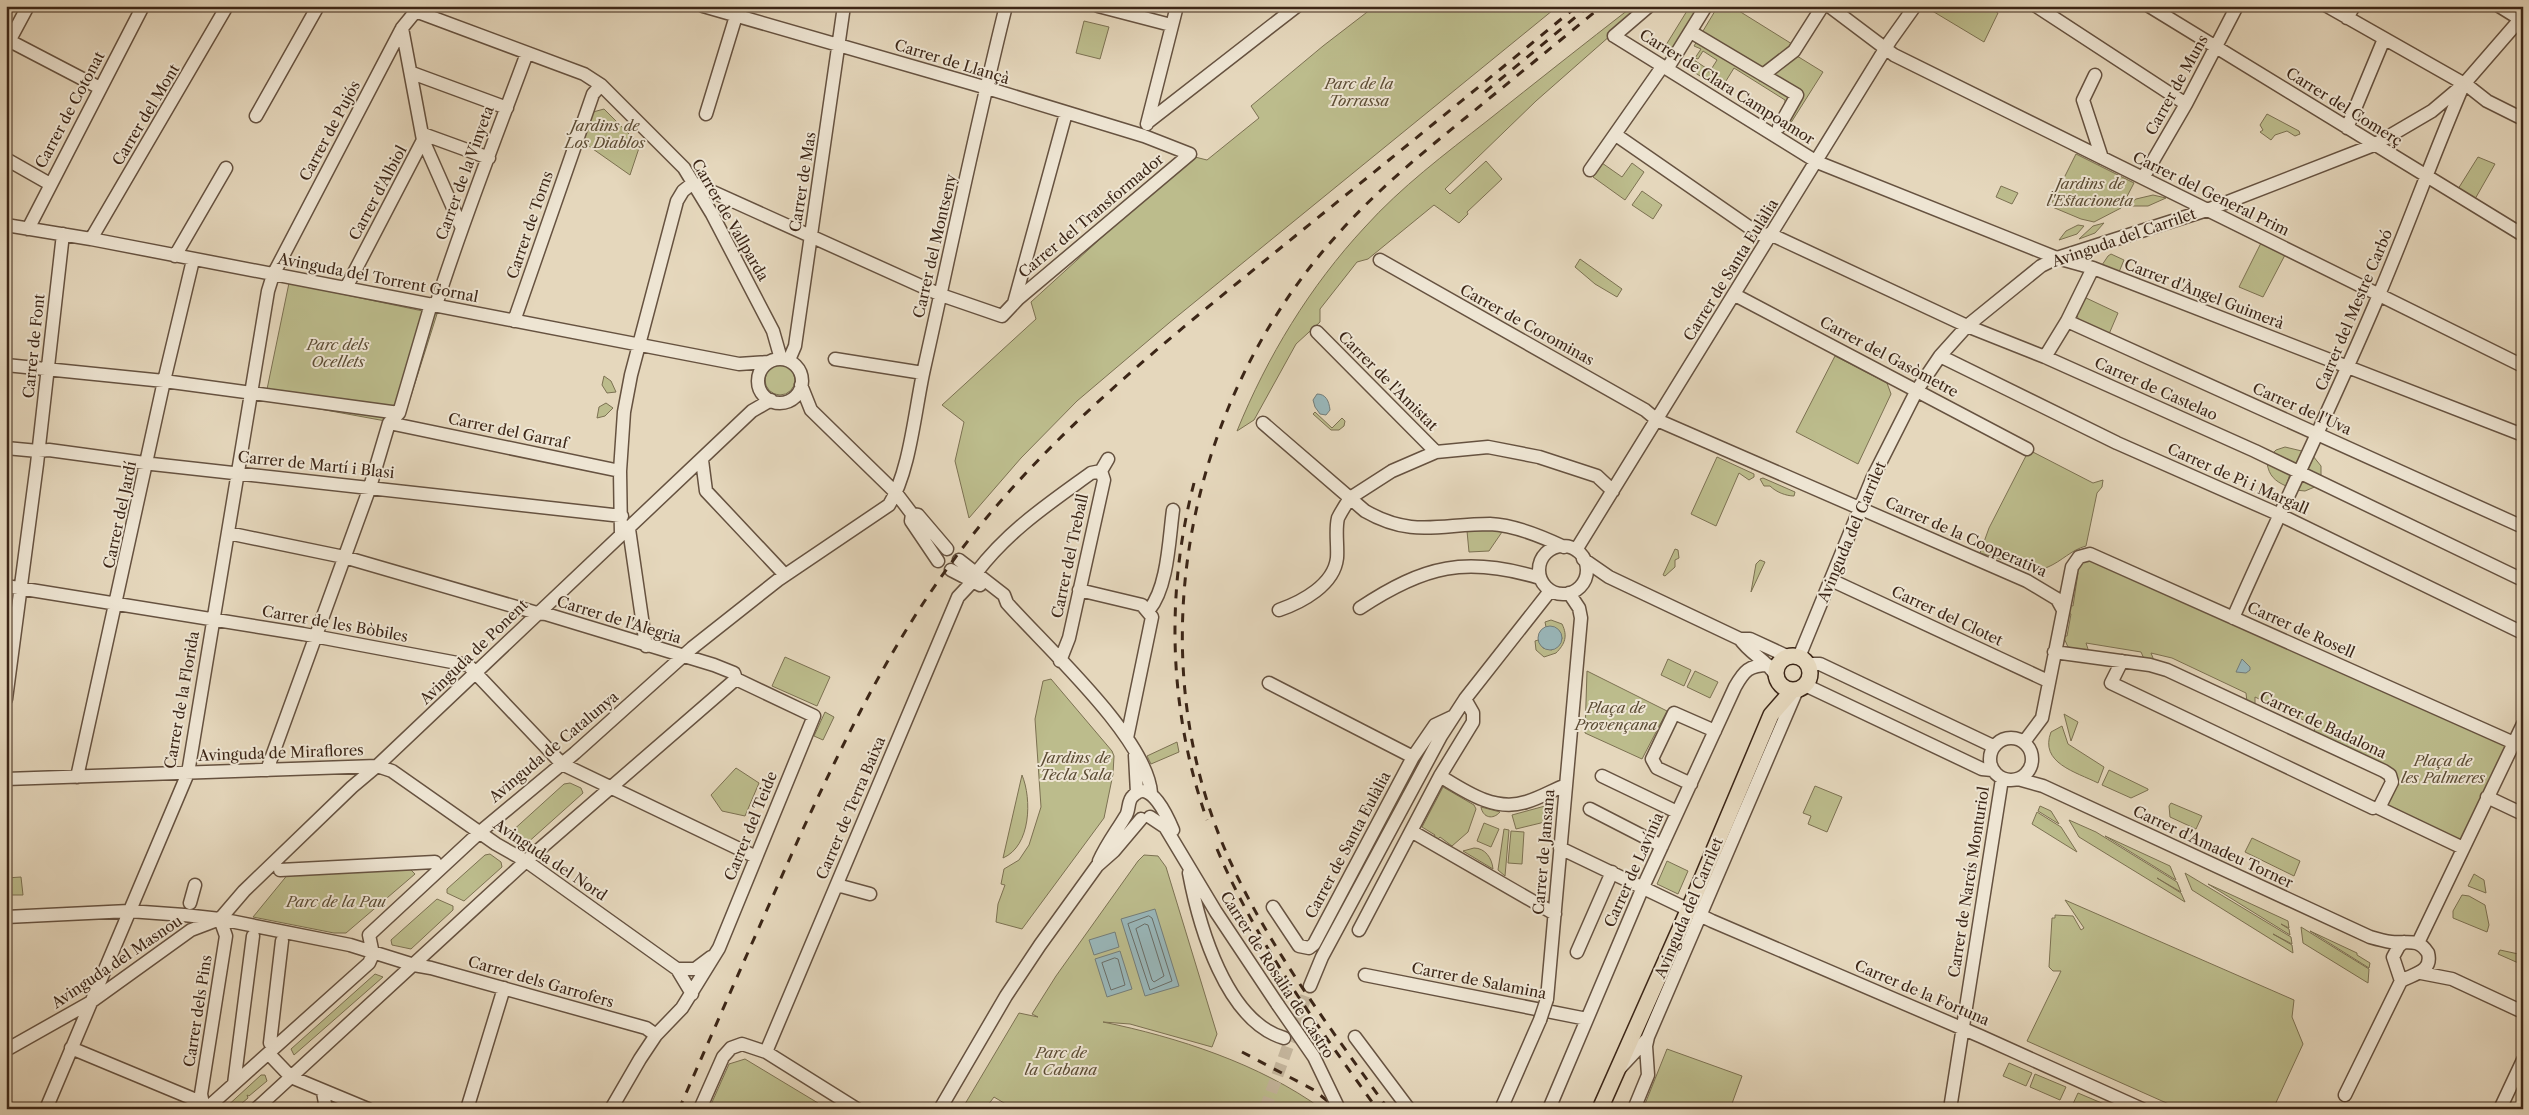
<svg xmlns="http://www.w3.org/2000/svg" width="2529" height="1115" viewBox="0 0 2529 1115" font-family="'Libre Caslon Text',serif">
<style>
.green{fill:#bcbc8c;stroke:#7c7152}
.water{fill:#99b7ba;stroke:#747d79}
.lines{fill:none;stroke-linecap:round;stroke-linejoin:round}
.shore{stroke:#6a6e68;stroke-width:1}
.minor-tunnel{stroke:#c3b49b;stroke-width:12;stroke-dasharray:12 6;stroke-linecap:butt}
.minor-casing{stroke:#665240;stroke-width:15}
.major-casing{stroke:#3c2617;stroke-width:18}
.minor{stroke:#eee5d3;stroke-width:12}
.major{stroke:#e5d7bc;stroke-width:15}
.rail{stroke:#3c2617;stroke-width:3;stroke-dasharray:9 9;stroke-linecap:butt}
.minor-bridge-casing{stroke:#665240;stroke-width:15;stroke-linecap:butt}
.minor-bridge{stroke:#eee5d3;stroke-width:12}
.labels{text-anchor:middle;stroke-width:4;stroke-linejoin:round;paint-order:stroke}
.street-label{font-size:15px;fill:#3c2617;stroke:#eee5d3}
.park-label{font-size:15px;font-style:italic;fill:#5c4c34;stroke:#eee5d3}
</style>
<rect width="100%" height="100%" fill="#e5d7bc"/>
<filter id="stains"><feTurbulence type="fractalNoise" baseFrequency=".004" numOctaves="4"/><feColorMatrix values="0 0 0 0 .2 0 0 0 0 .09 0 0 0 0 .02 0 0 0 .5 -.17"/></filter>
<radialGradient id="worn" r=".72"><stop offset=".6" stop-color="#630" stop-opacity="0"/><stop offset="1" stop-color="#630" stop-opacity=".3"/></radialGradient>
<path class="green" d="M1375,6H1558L1169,323L1077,401L1021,458L969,518L955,461L964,422L942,405L1036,319L1031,302L1191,156L1207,160L1259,118L1251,106L1323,46Z
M1633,6H1644L1536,101L1445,189L1450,194L1486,161L1502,179L1467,212L1468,214L1459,223L1434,205L1368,259L1357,262L1320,309V322L1296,344L1254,420L1237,431C1267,357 1310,286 1365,227C1401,187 1445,154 1487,121C1536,82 1584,44 1633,6Z
M1690,6L1696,11L1672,50L1666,45Z
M1718,6H1731L1792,44L1797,56L1823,72L1787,129L1774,122L1785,103V100L1734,68L1721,89L1689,69L1694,60L1706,68L1708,72L1714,70L1712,68L1717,60L1703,51L1698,59L1695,58L1701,49L1694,46Z
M1931,6H1987L1998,13L1984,42L1929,9Z
M1084,21L1109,27L1100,59L1076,53Z
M604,109L640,145L630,175L583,142L593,112Z
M2267,114L2299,131L2300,134L2295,136L2287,131L2275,135L2271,140L2260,132L2263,130L2260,125Z
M2076,154L2134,183L2121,208L2094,222L2081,219L2050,206Z
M2478,157L2495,164L2475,199L2458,189Z
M1602,163L1622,177L1632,163L1644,172L1625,200L1593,177Z
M2001,186L2018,193L2012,204L1996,197Z
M1642,191L1662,205L1653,219L1632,205Z
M2153,195L2166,198L2148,206H2126L2136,199Z
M2104,223L2095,233L2079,239L2093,226Z
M2078,225L2084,226L2077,234L2059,240L2066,231Z
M2261,243L2285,255L2263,297L2239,287Z
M2111,254L2124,260L2119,272L2102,265L2108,256Z
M1580,259L1622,289L1617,297L1595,284L1575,267Z
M289,283L437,314L402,424L265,399Z
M2084,297L2118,313L2109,334L2079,321L2076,312Z
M1835,356L1887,383L1891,394L1858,464L1796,432Z
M765 380a15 15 0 1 1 30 0a15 15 0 1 1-30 0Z
M604,376L611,381L616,392L607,393L602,385Z
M606,403L613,408L605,416L597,418L599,407Z
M1315,412L1332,428L1342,418L1345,421L1344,426L1339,430H1331L1313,414Z
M2285,447L2306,452L2297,466L2271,455L2276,450Z
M2029,450L2093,483L2103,480L2102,487L2097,493L2086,546C2071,550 2062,561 2048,567C2034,573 1996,557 1980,553L1989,528Z
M2313,456L2321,466V477L2308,470Z
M1717,457L1754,474V477L1749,480L1739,473L1716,526L1691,514Z
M2267,463L2290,474L2286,486C2275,481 2269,476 2267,463Z
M1763,478L1795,492L1794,496C1786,496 1776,492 1770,486H1764L1760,479Z
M2302,479L2317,486L2305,491L2295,490Z
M1488,529L1502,532L1489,551L1469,552L1467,531Z
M1675,549L1678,550L1679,558L1675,560V567L1665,576L1663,575Z
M2091,559L2506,746L2461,839L2459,840L2387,806L2395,786L2315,735L2314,725L2255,697V706L2247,702L2246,693L2172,658L2151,653L2155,663L2145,661L2141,652L2086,643L2089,652L2068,647L2063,636H2067L2071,614L2068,613L2069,605L2073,606L2078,573L2075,572L2081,562Z
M1760,560L1765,562L1751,592L1756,564Z
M1551,620L1562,624C1568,636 1565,644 1556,653L1544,657L1536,650L1535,641L1538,640L1543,648L1552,650L1562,639C1561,630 1555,626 1546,627L1545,622Z
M785,657L830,677L817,706L772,686Z
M1668,659L1691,670L1684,686L1661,675Z
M1587,671L1667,711L1642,759L1585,733Z
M1695,671L1718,682L1710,698L1687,687Z
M1051,679L1112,751L1114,756L1113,774L1104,818L1022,929L996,922L998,904L1005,885L1001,884L1004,869L1019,860L1029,845L1041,807L1035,719L1043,681Z
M825,712L834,717L823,740L814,736Z
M2064,714L2078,722L2071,741Z
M2062,726L2068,744L2104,767L2098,783C2076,772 2039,763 2051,732Z
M1177,742L1179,752L1151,764L1147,756Z
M736,768L759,783L745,816L722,811L711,795Z
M2109,770L2148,789V790L2131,798L2102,785Z
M1022,775C1032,799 1031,846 1003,858Z
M570,783L581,788L583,793L525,845L510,837V833L564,784Z
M1815,786L1842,797L1827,832L1808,824L1811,816L1803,813Z
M1443,787L1474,805L1476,809L1468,832L1452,846L1440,837L1438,839L1434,837L1435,835L1422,827Z
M2171,803L2202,816L2196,829L2170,817L2169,806Z
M1545,806L1549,821L1516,829L1512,815Z
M2040,806L2051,811L2059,824L2038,811Z
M1481,807L1500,812C1493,820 1483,818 1481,807Z
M2037,812L2061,827L2077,852L2032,824Z
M2069,820L2096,832L2177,882L2181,892L2157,878L2181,893L2185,902L2079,837Z
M1484,823L1499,829L1491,847L1477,841Z
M1504,829L1509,830L1505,876L1498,870Z
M1511,831L1524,832L1522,864L1508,863Z
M2105,836L2170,866L2176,880Z
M2252,838L2300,861L2294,876L2245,852Z
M1474,848C1485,848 1492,858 1493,869L1463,851Z
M490,854L501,862L502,867L464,901L447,893V889L485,855Z
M1144,855L1158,856L1166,867L1217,1034L1212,1047L1130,1024L1103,1022C1177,1037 1260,1064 1322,1109H1014L994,1097L985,1109H962L1019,1013L1038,1017L1032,1014L1056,976L1138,861Z
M1667,861L1688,871L1678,894L1657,884Z
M410,869L415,874L346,933H334L253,917L289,873Z
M2185,873L2291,937L2292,944L2273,934L2292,945L2293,953L2192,890Z
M2474,874L2484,880L2486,893L2468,886Z
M21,877L23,895H6V878Z
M2208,884L2288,921L2289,928L2281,924L2289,929L2290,935Z
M2462,895L2469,896L2485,905L2489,925L2487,932L2453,918V911Z
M437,899L453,906V910L411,949L392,945L391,940Z
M2065,900L2294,1000L2292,1017L2303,1044L2273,1109H2180L2027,1041L2061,971H2053L2049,967L2052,918H2055V915L2073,916L2081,930L2084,928Z
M2301,927L2369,969L2368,983L2303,943Z
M2310,931L2357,953V955L2370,963L2369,968Z
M2500,950L2523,955V965L2498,954Z
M375,974L383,977L294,1055L291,1049Z
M1667,1049L1742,1076L1730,1109H1643Z
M745,1059L818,1103L816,1109H709L729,1064Z
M2009,1063L2032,1073L2026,1086L2003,1076Z
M2035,1074L2066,1087L2060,1100L2030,1087Z
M261,1075H265L267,1081L249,1096L247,1095L248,1098L235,1109H224Z
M2078,1093L2104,1104L2102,1109H2080L2072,1106Z"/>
<path class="water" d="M1317,394C1326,394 1329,401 1330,410L1326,415L1320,414L1315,407L1313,400Z
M1538 638a12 12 0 1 1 24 0a12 12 0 1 1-24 0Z
M2242,659L2250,667V670L2246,673L2236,672Z
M1155,909L1179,986L1145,996L1121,919Z
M1115,932L1119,947L1094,955L1089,940Z
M1120,951L1132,989L1107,997L1095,959Z"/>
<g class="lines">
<path class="shore" d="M1149,916L1152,918L1172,981L1150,990L1128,924Z
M1145,924L1148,925L1164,976L1154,982L1152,980L1136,929Z
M1115,958L1118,959L1125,985L1111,990L1102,963Z"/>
<path class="minor-tunnel" d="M1265,1109L1310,986"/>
<defs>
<path id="minor" d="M1098,6L1171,25
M1649,6L1614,36L1817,162L2057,258L2093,268L2523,435
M1829,6L1894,55L2523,366
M2036,6L2186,104
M2149,6L2523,235
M2327,6L2468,86L2487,101L2523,119
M2499,6L2520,19
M415,11L584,74L601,85L684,168L712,214L773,331L781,359
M2347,18L2354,6
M402,28L423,140L461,226
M1696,35L1797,95L1779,127
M6,39L100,88
M6,47L28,6
M1667,69L1706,6
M412,73L507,108
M1763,75L1794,51L1822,7
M2095,75L2083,100L2102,158
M706,114L736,16
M256,116L318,6
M1148,122L1297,6
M1147,124L1177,6
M2347,128L2384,39
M423,134L489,158
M1616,135L1759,234L1772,235L1967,326L2045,357L2255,451L2523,580
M6,159L50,184
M1590,170L1662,67
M2143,178L2186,104L2237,6
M6,225L91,239L739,364L768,362
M28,229L143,6
M91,239L227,6
M175,256L226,168
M1380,260L1645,410L1657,420L2027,581L2057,599L2062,608
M346,288L423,140
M1735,295L2027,449
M1014,303L1066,113
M436,305C463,220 496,137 527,53
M514,321L593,94L601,85
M2067,321L2523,527
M1317,332L1436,452
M1940,356L2117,443L2278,514L2523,633
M2045,357L2067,321L2093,268
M835,359L923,373
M758 381a22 22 0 1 1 44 0a22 22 0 1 1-44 0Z
M789,360L795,346L844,6
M6,365L164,381L399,413
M801,385L811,410L896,493L912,514L918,515L947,549
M389,423L620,471
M1263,423L1365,511C1412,538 1440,524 1490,524C1514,525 1541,536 1564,547
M6,448L38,451L49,450L152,464L622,516
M702,460L706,491L785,575
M1101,471L1108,459
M1350,498L1392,471L1436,452L1488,447L1539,457L1597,476L1613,491
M912,514L911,521L938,561
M629,529L646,646
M228,533L344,557L537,613L546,614L714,665L734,673L736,679L814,716L719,948L682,1008L656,1035L640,1059L611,1109
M621,535L620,471L624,412L631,375L677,201L683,191L693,183L941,295L1002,316L1018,299L1190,154L1144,136L977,85L703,6
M1539 570a24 24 0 1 1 48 0a24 24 0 1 1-48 0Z
M1576,550L1890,41L1915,6
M1583,559L1609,577L1740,639H1750L1789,657
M959,560L1004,595L1007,603C1045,646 1147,738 1151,793
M951,570L980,585
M976,573C1009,530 1047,505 1091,473L1101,471
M1831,580L2048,681
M6,586L303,634L468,665L562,764L756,857
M1079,590L1142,605L1152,617L1127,738
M1360,608C1425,565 1466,556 1540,578
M1149,610C1168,587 1169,539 1173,510
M1279,610C1302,602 1334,585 1337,558C1338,545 1335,530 1338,518C1341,512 1346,504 1350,498
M2233,618C2279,513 2330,410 2375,304C2406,232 2432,158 2463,86
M1740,639C1750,654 1767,660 1776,676
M2054,652L2150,665L2167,670L2384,771L2390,775L2392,782L2379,808L2463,848
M1799,657L1872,479L1917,390L1940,356L1967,326L2041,266L2057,258L2207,210L2374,145L2432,111L2464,84L2523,16
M1060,661L1069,638L1104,480L1101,471
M2122,661L2111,683L2373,808
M1809,664H1820L1993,746
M1269,683L1413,757
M1805,685L1982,769L1992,770
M6,699L37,464L63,234
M1990 759a21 21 0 1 1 42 0a21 21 0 1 1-42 0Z
M2024,742L2042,718L2072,567L2079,557L2090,554L2514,743
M1135,755L1137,793
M267,770L370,487L389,423L399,413L431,304
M1440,776C1466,792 1495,812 1526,802C1540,798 1553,790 1566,785
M1602,776L1677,812
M77,777L164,381L193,260
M6,779L377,766L392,771L496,844L526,861L677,969H695L711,957
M2018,779L2043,786L2370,937C2377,939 2384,941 2391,942C2407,944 2418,937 2428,953C2433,972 2413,974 2401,981L2393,957L2399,946L2404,942
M1691,784L1657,768L1652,759L1674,713L1715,731
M2487,797L2523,814
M1590,809L1662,846
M1150,817L1165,827L1216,912L1278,1005
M1411,831L1555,914
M1560,848L1712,921L1980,1036L2142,1109
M1099,861C1106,845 1116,832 1125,817C1130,811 1127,801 1133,796C1150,777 1168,818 1173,830
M280,870L435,862
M1189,873C1199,926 1226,1021 1284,1038
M837,885L870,894
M190,903L195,885
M1273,907L1299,946L1309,948L1314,944L1413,757L1435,725L1452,717
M6,917L129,911L184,915L220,919L350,945L414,965L431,968L646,1028L656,1035
M1359,930L1440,776L1473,722V713L1465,699
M2418,943L2523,724
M1577,952L1612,872
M677,969L692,994
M2421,973L2452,979L2523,1012
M1365,975L1587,1019
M1310,986L1322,957L1441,736L1465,699L1550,591
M1547,999L1581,618L1579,608L1569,593
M1355,1037L1409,1109
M270,1043L282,941
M71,1048L184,1095L196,1100L203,1109
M6,1050L91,1002L191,930L220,919L244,891L352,787L377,766L752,411L771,400
M766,1052L958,597L973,581
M269,1054L291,1077L368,1109
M1620,1068L1647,1039
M234,1084L253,936
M323,1092L326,1109
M2345,1095L2401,981
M46,1109L188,773L268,291L273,275L402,28L420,6
M204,1109L201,1094L226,936L220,919
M206,1109L369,963L373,954L369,935L480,832L575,753L692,648L778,580L889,505C910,472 915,409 924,369C951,248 976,126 1006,6
M256,1109L526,861L736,679
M467,1109L504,988
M700,1109L723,1057L731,1048L742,1044L766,1052L857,1109
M940,1109L1006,996L1040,945L1097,866L1114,851L1141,819
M1501,1109L1540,1020
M1549,1109L1643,887L1735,687C1744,671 1749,665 1768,665
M1634,1109L1648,1075L1646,1046L1648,1037L1797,690
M1950,1109L2002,779
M2500,1109L2523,1060"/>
<path id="major" d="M1776 673a17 17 0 1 1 34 0a17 17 0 1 1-34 0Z
M1600,1109L1695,895L1771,715L1792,691"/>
</defs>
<use href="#minor" class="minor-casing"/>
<use href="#major" class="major-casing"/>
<use href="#minor" class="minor"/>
<use href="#major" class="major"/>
<path class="rail" d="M1485,92L1589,6
M1194,483C1165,594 1169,712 1207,820
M1217,849C1257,944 1317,1025 1377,1109
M1242,1052L1314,1090L1337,1109
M679,1109C720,1016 761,922 803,829C846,737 891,644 952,562C1041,440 1161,345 1278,250C1378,169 1478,88 1577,6
M1388,1109C1329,1026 1267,946 1226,852C1137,646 1189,399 1337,235C1377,190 1422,153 1469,115C1513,79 1557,43 1602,6"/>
<defs>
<path id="minor-bridge" d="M1278,1005L1314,1057L1339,1109
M1540,1020L1547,999"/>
</defs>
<use href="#minor-bridge" class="minor-bridge-casing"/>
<use href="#minor-bridge" class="minor-bridge"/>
</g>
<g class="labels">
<g class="street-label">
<text transform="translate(952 62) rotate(17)" y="5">Carrer de Llançà</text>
<text transform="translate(2177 85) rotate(-61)" y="5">Carrer de Muns</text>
<text transform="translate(1727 87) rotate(32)" y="5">Carrer de Clara Campoamor</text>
<text transform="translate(2344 107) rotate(32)" y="5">Carrer del Comerç</text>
<text transform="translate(70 110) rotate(-62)" y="5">Carrer de Cotonat</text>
<text transform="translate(146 115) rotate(-59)" y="5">Carrer del Mont</text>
<text transform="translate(330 131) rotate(-62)" y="5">Carrer de Pujós</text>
<text transform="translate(465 173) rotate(-70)" y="5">Carrer de la Vinyeta</text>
<text transform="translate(803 182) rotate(-81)" y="5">Carrer de Mas</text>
<text transform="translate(378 193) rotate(-62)" y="5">Carrer d'Albiol</text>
<text transform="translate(2211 194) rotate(26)" y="5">Carrer del General Prim</text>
<text transform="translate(1091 216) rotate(-40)" y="5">Carrer del Transformador</text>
<text transform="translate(730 220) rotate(60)" y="5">Carrer de Vallparda</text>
<text transform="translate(530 225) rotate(-71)" y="5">Carrer de Torns</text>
<text transform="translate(2124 238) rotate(-19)" y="5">Avinguda del Carrilet</text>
<text transform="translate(935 246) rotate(-77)" y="5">Carrer del Montseny</text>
<text transform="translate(1731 270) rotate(-58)" y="5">Carrer de Santa Eulàlia</text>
<text transform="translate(378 278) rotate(11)" y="5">Avinguda del Torrent Gornal</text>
<text transform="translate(2204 294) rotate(21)" y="5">Carrer d'Àngel Guimerà</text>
<text transform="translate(2354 310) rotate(-67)" y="5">Carrer del Mestre Carbó</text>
<text transform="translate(1527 325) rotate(29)" y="5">Carrer de Corominas</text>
<text transform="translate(34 346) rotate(-84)" y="5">Carrer de Font</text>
<text transform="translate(1889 357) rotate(28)" y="5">Carrer del Gasòmetre</text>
<text transform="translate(1388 381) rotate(45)" y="5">Carrer de l'Amistat</text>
<text transform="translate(2156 389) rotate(24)" y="5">Carrer de Castelao</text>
<text transform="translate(2302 409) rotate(24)" y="5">Carrer de l'Uva</text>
<text transform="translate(508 431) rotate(12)" y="5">Carrer del Garraf</text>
<text transform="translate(316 465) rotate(6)" y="5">Carrer de Martí i Blasi</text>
<text transform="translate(2238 479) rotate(24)" y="5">Carrer de Pi i Margall</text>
<text transform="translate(120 515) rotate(-78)" y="5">Carrer del Jardí</text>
<text transform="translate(1852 532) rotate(-67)" y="5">Avinguda del Carrilet</text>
<text transform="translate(1966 537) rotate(24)" y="5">Carrer de la Cooperativa</text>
<text transform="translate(1070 556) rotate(-78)" y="5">Carrer del Treball</text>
<text transform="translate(1947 616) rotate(25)" y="5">Carrer del Clotet</text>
<text transform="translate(619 620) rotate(17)" y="5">Carrer de l'Alegria</text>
<text transform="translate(335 624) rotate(10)" y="5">Carrer de les Bòbiles</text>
<text transform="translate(2301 630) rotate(24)" y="5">Carrer de Rosell</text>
<text transform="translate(474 652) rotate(-44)" y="5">Avinguda de Ponent</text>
<text transform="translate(182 700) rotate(-80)" y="5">Carrer de la Florida</text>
<text transform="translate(2323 725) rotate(25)" y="5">Carrer de Badalona</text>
<text transform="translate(554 747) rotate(-40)" y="5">Avinguda de Catalunya</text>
<text transform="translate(281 753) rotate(-2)" y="5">Avinguda de Miraflores</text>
<text transform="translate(851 808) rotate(-67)" y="5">Carrer de Terra Baixa</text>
<text transform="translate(751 826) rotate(-68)" y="5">Carrer del Teide</text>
<text transform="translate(1348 845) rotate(-62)" y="5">Carrer de Santa Eulàlia</text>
<text transform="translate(2213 847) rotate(25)" y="5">Carrer d'Amadeu Torner</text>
<text transform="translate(1544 852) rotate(-85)" y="5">Carrer de Jansana</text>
<text transform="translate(550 860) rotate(34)" y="5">Avinguda del Nord</text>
<text transform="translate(1634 870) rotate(-66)" y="5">Carrer de Lavínia</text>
<text transform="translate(1969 882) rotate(-81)" y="5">Carrer de Narcís Monturiol</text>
<text transform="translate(1689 908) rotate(-67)" y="5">Avinguda del Carrilet</text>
<text transform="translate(117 962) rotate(-34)" y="5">Avinguda del Masnou</text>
<text transform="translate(1277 975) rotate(57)" y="5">Carrer de Rosalía de Castro</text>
<text transform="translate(1479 981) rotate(11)" y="5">Carrer de Salamina</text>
<text transform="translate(541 982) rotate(16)" y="5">Carrer dels Garrofers</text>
<text transform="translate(1922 993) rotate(23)" y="5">Carrer de la Fortuna</text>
<text transform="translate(198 1011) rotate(-81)" y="5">Carrer dels Pins</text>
</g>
<g class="park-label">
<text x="1359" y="89">Parc de la<tspan x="1359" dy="17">Torrassa</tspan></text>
<text x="605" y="131">Jardins de<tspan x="605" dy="17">Los Diablos</tspan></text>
<text x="2090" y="189">Jardins de<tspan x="2090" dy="17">l'Estacioneta</tspan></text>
<text x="338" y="350">Parc dels<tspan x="338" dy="17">Ocellets</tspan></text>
<text x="1616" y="713">Plaça de<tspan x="1616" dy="17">Provençana</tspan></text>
<text x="1076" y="763">Jardins de<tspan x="1076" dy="17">Tecla Sala</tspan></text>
<text x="2443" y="766">Plaça de<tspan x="2443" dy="17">les Palmeres</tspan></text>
<text x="336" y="907">Parc de la Pau</text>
<text x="1061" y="1058">Parc de<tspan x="1061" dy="17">la Cabana</tspan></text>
</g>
</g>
<rect width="2529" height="1115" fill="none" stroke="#e5d7bc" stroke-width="25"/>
<rect x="8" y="8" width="2514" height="1100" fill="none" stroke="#3c2617" stroke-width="2.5"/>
<rect x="12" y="12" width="2504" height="1090" fill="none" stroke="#3c2617"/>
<rect width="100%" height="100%" filter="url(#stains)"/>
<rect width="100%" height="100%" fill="url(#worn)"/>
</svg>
